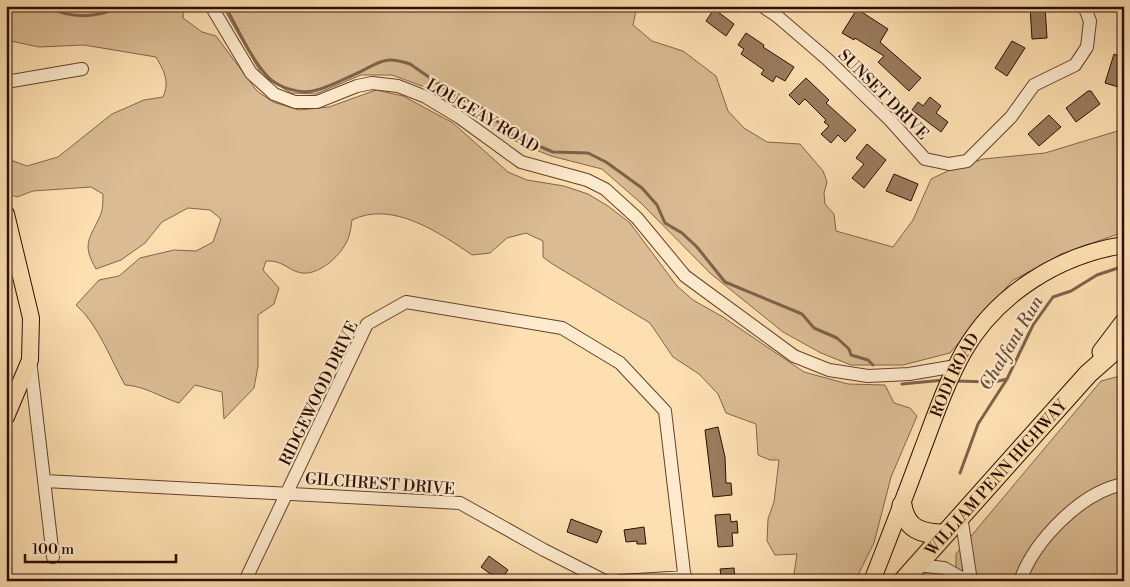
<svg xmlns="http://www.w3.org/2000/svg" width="1130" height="587" viewBox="0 0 1130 587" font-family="'Libre Bodoni',serif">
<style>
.green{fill:#dabb93;stroke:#84644a}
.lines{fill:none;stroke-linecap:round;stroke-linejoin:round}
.stream{stroke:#806148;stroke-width:3}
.building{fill:#9a7b5d;stroke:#2e0e02}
.minor-casing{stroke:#62422e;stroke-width:14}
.major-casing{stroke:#2e0e02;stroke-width:18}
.highway-casing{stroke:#2e0e02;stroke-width:21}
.minor{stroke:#feeacc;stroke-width:12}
.major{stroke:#fddfb1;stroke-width:16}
.highway{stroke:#fddfb1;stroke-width:19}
.labels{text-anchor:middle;stroke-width:4.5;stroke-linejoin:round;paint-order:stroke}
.street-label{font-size:16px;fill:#2e0e02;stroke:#feeacc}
.water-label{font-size:18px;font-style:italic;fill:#6c4c36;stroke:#feeacc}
</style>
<rect width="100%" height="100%" fill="#fddfb1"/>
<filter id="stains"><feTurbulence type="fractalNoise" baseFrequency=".004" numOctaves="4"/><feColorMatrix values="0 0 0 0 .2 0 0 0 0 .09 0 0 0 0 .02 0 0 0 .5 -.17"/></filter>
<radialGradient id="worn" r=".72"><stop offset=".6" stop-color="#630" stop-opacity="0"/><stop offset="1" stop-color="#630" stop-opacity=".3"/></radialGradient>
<path class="green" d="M6,6H184L183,18L202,32L216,36L257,91L273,102L299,110L329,107L376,90L403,96L453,123L508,172L527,180L564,186L588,194L608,206L630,223L677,286L693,300L723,317L804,372L848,384L885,385L894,403L910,408L917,416L891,477L874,543L855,581H793L797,554L775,555L767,541L768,519L774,502L779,460H770L758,455L756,424L726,413L718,394L699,374L673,357L650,323L551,263L543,257V241L526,233L507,238L490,253L472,255C440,233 392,200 352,220C351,227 350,237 346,243C339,257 319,275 302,273C288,271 284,260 266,261L263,270L279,288L274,304L258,315V366L254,388L224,419L222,392L195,385L179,403C160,397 145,386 125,385C111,360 98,324 76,305L99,280L119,276L140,258L174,250L196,251L213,242L221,219L210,210L188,208L162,222L145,243L121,260L96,269C81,243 90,239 101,214C103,208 103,201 103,194L91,187L33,191L17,197L9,194L6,176V146L13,161L27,166L58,157L112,114L144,100L163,97C170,81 164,71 156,57L84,45L39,47L6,40Z
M222,6H637L633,25L652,41L683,51L716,76L728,111L744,128L767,142L800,144L823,171L827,182L824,193L825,204L834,214L836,231L893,247L913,220L931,179L952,169L983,159L1045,153L1124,129V232L1061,254L1012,281L950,353L903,365H851L821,353L783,332L710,273L642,204L602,169L551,156L511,140L430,89L392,75H361L316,94L291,93L262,75Z
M1124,375V581H956V554L1101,381Z"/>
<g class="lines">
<path class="stream" d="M45,6C71,19 95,19 122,6
M225,6C238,29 250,57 267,76C278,88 302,95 317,90C331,86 346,78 360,72C381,61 385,56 410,64L462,100L484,109L512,135L553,152L588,153L606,162L642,188L657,205L665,223L682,233L697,247L725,282L802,314L814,328L837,338L849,349L851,355L868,360L873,365
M955,381L994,382L1007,379
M902,384L944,380
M960,473L978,424L1007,379L1033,325L1053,297L1071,291L1097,275L1124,266"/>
</g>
<path class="building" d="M1030,6H1045L1047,38L1032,39Z
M714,9L734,24L726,36L706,21Z
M857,9L888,29L880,42L921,78L909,91L878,62L884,56L855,38L854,40L842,33Z
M746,33L764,45L763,47L794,67L785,81L776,76L773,82L761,74L764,70L741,54L744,49L738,45Z
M1012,41L1025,48L1007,76L995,68Z
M1114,54L1124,58L1122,88L1105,83Z
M806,78L829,100L826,103L856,130L845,142L838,135L831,143L821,134L829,126L824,122L826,120L805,99L799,105L789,95Z
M1088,91H1091L1100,104L1076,122L1066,108Z
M930,97L941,106L936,113L948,122L941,132L912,110L918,102L923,106Z
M1049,115L1061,127L1039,146L1028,134Z
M867,144L886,160L864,188L852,178L864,164L856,158Z
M894,174L918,184L911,201L886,191Z
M718,427L725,457L726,483H731L732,495L713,497L705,430Z
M730,514L731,522L737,521L738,533H732L733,546L718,547L715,515Z
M571,519L602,531L597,543L567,532Z
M644,527L646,544H637V541L626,542L624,530Z
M489,556L508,570L500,581L481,567Z
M734,568L735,581H722L720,569Z"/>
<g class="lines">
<defs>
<path id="minor" d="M211,6L251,73L274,94L295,102H317L357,86L372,83L398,86L426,97L459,117L521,162L587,180L605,189L637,218L685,276L794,356L829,370L868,376L909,374L956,366
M762,6L777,16L827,59L890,120L925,159L949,164L967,161L1011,117L1034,85L1075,65L1087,47L1090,21L1084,6
M6,82L82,69
M30,360L53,557
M45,481L460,503L544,550L605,581
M961,516L971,581
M917,565L944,568L967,581
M245,581L367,324L406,302L562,328L620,363L665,411L685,581
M620,581L686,577
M1020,581C1034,541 1081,492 1124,484"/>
<g id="major">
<path d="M6,214L31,318L30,360L6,417"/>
<path id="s1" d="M872,581C889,538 905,496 921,453C934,419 946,383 964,351C997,294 1059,255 1124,245"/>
</g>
<g id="highway">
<path d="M1102,352L1124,323"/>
<path d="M902,505C906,529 921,534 944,534"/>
<path id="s2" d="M903,581L1088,374L1124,342"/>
</g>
</defs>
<use href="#minor" class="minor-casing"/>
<use href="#major" class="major-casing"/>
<use href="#highway" class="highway-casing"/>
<use href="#minor" class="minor"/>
<use href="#major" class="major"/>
<use href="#highway" class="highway"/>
</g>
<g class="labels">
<g class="street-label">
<text transform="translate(884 94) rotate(45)" y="6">SUNSET DRIVE</text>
<text transform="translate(483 115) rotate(31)" y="6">LOUGEAY ROAD</text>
<text dy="6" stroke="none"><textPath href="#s1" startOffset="222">RODI ROAD</textPath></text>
<text transform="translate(318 393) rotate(-64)" y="6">RIDGEWOOD DRIVE</text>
<text dy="6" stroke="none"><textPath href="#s2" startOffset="139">WILLIAM PENN HIGHWAY</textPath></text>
<text transform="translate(380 483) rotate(4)" y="6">GILCHREST DRIVE</text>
</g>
<g class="water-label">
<text transform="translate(1011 343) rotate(-59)" y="6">Chalfant Run</text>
</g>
</g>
<rect width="1130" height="587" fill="none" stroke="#fddfb1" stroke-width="25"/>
<rect x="8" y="8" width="1115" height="572" fill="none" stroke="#2e0e02" stroke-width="2.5"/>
<rect x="12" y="12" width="1105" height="562" fill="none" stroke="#2e0e02"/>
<path d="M25 554v8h151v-8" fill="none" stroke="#2e0e02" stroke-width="2.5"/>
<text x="32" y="554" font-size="15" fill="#2e0e02" stroke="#feeacc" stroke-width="4" paint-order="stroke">100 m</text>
<rect width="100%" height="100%" filter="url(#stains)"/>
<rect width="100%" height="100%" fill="url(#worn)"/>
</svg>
